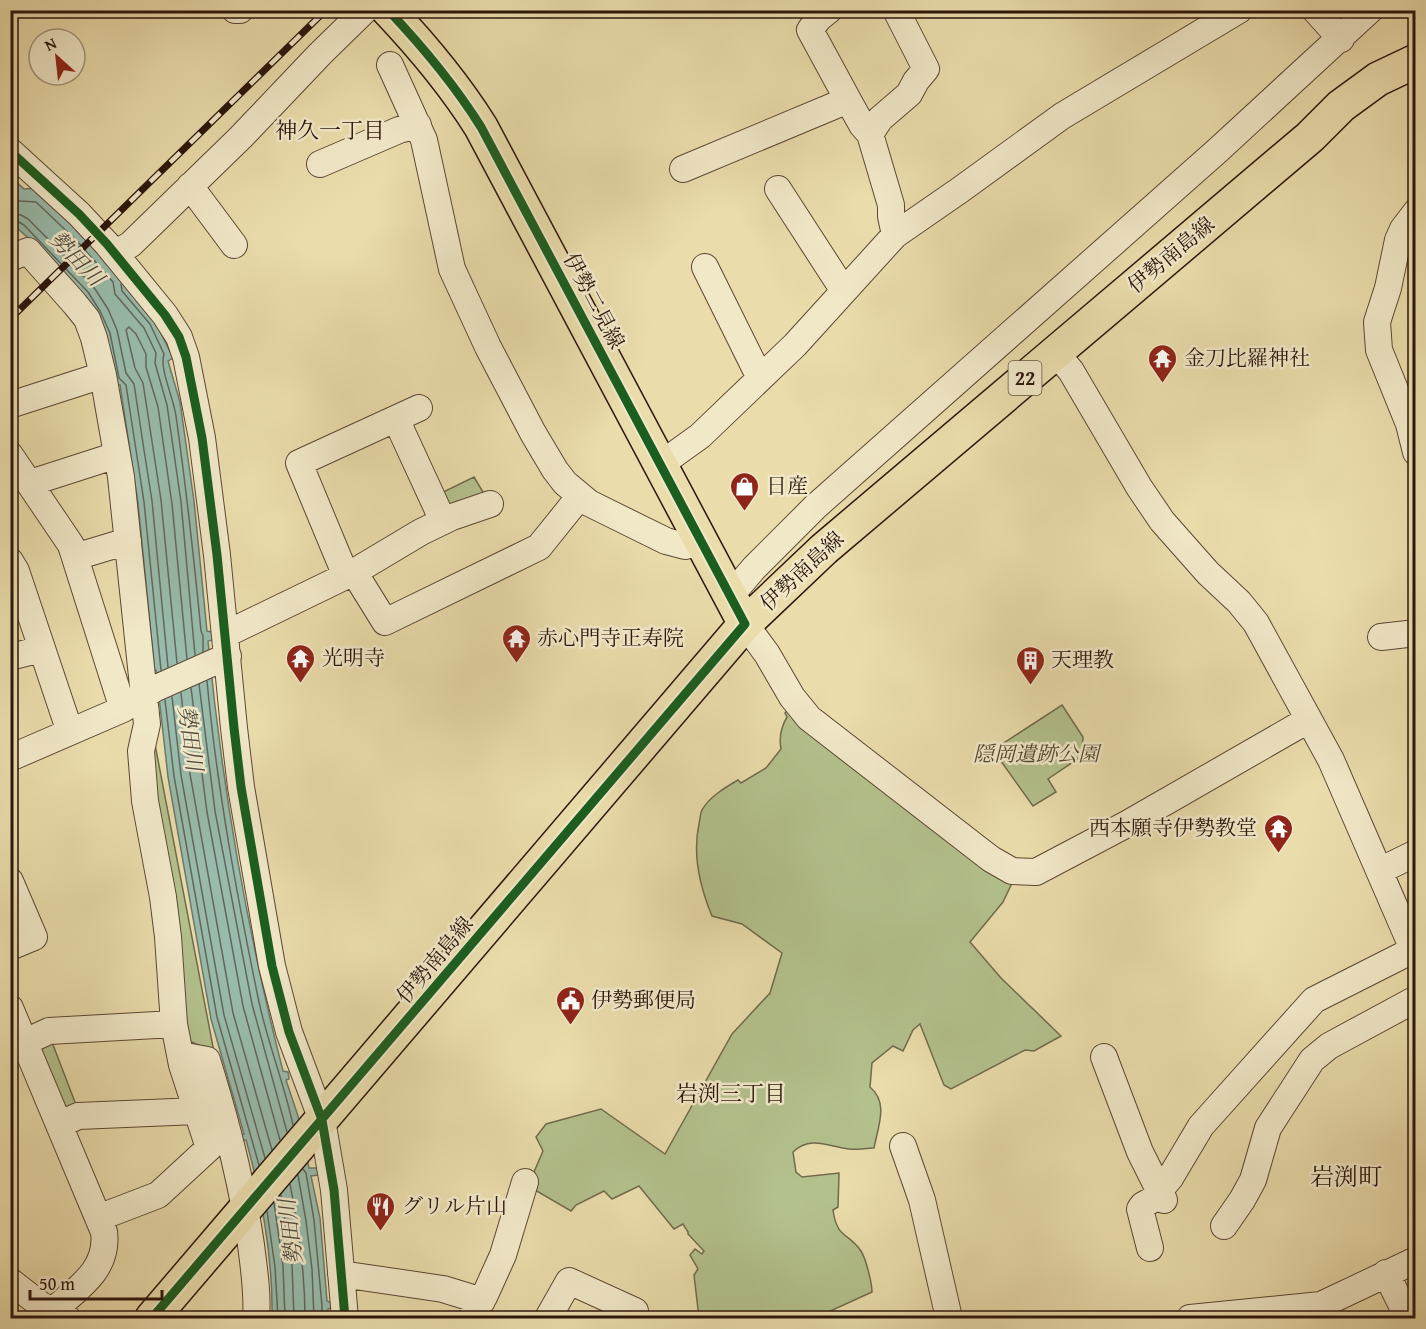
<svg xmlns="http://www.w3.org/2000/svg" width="1426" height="1329" viewBox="0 0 1426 1329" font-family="'Gentium Book Plus','Noto Serif JP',serif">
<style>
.green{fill:#b3c18c;stroke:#706b4c;stroke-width:1.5}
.water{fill:#98bbab;stroke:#6d796b;stroke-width:1.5}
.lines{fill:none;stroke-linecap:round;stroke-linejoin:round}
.shore{stroke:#62685c;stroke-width:1.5}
.minor-casing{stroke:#5c4734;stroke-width:28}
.major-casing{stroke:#2c150c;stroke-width:36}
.minor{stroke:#f1e8c8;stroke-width:26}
.major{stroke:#eadcab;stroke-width:33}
.rail-casing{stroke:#2c150c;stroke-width:7}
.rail{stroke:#f1e8c8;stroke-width:4.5;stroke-dasharray:14;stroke-linecap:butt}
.cycleway-casing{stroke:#f1e8c8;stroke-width:13}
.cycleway{stroke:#1b5e20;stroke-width:9}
.labels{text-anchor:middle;stroke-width:5;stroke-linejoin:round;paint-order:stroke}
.shield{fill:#f1e8c8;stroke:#675444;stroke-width:1.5}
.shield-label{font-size:20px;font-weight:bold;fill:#2c150c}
.street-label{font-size:21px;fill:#2c150c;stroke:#f1e8c8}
.poi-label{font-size:21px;fill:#2c150c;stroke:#f1e8c8;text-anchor:start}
.park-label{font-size:21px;font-style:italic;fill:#544932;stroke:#f1e8c8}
.neighbourhood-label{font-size:22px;fill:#2c150c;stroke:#f1e8c8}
.water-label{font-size:22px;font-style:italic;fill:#524f44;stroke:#f1e8c8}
.quarter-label{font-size:24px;fill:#2c150c;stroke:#f1e8c8}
</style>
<rect width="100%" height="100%" fill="#eadcab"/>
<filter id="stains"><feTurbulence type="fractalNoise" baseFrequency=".00333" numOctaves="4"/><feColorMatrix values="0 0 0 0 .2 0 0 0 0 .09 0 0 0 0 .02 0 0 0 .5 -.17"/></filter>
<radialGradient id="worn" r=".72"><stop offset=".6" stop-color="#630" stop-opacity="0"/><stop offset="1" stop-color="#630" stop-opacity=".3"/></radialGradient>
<path class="green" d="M474,477L486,497L445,508L439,494Z
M1062,705L1083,737L1082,756L1048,779L1056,792L1033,806L993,750Z
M791,706L1013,881L1003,902L970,942L1001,978L1061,1036L1034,1051L1025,1050L951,1089L944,1085L920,1024L913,1030L903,1051L893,1046L872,1063L870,1087C889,1103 878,1126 874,1148C866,1148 857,1150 849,1149C829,1147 811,1135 793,1152L796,1172L802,1177L839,1173L838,1207L833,1210C837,1239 848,1232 861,1251C866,1259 872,1283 872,1292L815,1318H699L694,1275L698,1269L690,1255L695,1249L702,1254L704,1251L688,1234V1232L683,1224L674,1229L639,1186L612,1199L604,1191L576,1205L571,1211L528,1186L543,1151L536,1137L546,1124L601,1109L665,1154L732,1034L770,993L782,953L742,924L712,916C700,887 692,856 699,824C700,820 700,814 702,810C709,797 726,787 738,780L741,783L766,768L781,749C779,738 781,727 787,717L785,713Z
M153,734L214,1052L187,1040L150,777Z
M50,1037L78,1110L63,1116L35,1043Z"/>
<path class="water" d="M10,176L24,189L41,188L87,233L155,321L173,358L168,361L180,402L194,501L207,631L212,632L213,640L208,641C222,786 247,931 283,1071L288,1072L289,1079L286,1080L298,1116L309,1168H317L318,1175L311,1176L320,1218L327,1301L332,1303L331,1308L328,1309V1318H272C273,1260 262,1197 246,1140L239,1142L237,1136L244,1134L211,1019L168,777L156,670L149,671L148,665L154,664L138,503L120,385L115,386L37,246L17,228L11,227Z"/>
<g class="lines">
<path class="shore" d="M10,194L20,201L36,202L78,242L113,282L115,294L144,328L156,353L155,363L167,405L181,502L195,655
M10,214L21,215L28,219L66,257L95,289L108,309L117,330L126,373L134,384L144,450L152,501L168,667
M10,222H19L24,225L88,292L100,311L110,333L119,378L126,385L144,502L161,670
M121,284L122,291L150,324L164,354C159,368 174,399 176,416C186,487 194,559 201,631L203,636V652
M177,663L161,500L143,383L135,368L126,330L129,327L136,334L146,354V367L158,407L172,504L187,659
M207,681C217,789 237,896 259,1002C268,1044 284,1083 293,1125
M199,684L215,811L252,1004L287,1132
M191,688L207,812L243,1006L280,1140
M181,693L190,774L233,1013L272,1150
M172,697L181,775L224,1015L265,1158
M165,700L174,776L217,1017L259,1165
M303,1169L306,1173L314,1220L322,1306V1318
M298,1175L306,1221L312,1269L314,1318
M290,1184C299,1229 305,1273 305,1318
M281,1195L292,1265L294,1318
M274,1203L283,1266L285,1318
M267,1211L275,1267L278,1318"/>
<defs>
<path id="minor" d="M235,10H240
M829,10L819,18L810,30L848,100
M1315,10L1341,39
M390,65L424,140L452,269L488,347L533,433L555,470L565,483L589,503L666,541L685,546L701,543
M10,151L79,214L107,244L165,315L179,337L186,357L202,438L217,555L234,728L241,787L272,966L289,1032L322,1120L334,1190L345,1318
M320,164L399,130L418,125
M683,169L848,100L862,125L870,134
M190,186L234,245
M778,189L844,291
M1416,212L1403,229L1398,240L1388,288L1377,322L1379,350L1409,424L1416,452
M895,235L891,216V205L870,134L880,119L909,94L916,81L926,69L896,10
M115,254L131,244L241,137L320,54L365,10
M10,258L28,251L75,304L87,319L94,338L103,375L121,477L147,724L141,751L145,801L163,897L168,937L174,1024L182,1065L209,1148L158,1195L98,1218
M705,267L760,378
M1056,353L1071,371L1139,487L1162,521L1208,573L1239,602L1256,623L1331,760L1416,956
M10,405L103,375
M396,419L443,521
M10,455L71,545L123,709
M661,464L700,436L795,345L895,235L960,190L1062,116L1239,10
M30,483L117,455
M75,557L128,541
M10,561L16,571L70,732
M354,572L421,532L452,517L490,504
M346,576L299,463L419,408
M731,595L754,568L815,507L1217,151L1370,10
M745,624L767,654L792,697L809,718L991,859L1012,871L1036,872L1127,824L1308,720
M226,634L354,572L385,622L539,547L580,496
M1381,637L1416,633
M10,657L42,649
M10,758L123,709L154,689L228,656
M1379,871L1416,853
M10,881L34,937L10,947
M10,1008L104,1232C109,1270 77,1289 51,1312
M25,1042L49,1031L174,1024
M180,1055L207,1060C226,1121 242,1182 251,1245C254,1269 258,1294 256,1318
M1104,1057L1140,1152L1164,1200
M59,1125L78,1116L197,1111
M903,1146L922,1200L949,1318
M1159,1191L1170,1178L1201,1126L1314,1000L1413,950
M1224,1226L1242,1200L1253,1180L1268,1128L1312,1060L1329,1046L1416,999
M1150,1248L1140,1209L1143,1205L1161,1195
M1386,1273L1408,1318
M341,1274L443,1289L482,1301
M10,1281L41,1305L67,1318
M471,1318L484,1297L503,1255L525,1182
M548,1318L569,1281L635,1311L631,1318
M1190,1318L1321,1305L1416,1260"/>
<path id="major" d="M388,10C423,47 454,84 481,127L745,624
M152,1318L745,624L824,549L1310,137L1341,106L1378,79L1416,61"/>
</defs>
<use href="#minor" class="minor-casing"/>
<use href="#major" class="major-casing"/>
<use href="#minor" class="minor"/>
<use href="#major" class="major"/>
<defs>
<path id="rail" d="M10,319L326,10"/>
</defs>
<use href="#rail" class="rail-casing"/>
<use href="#rail" class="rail"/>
<defs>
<path id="cycleway" d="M10,151L79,214L107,244L165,315L179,337L186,357L202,438L217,555L234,728L241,787L272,966L289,1032L322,1120L334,1190L345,1318
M152,1318L745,624L481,127C454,84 423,47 388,10"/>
</defs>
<use href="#cycleway" class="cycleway-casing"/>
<use href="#cycleway" class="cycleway"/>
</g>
<defs>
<symbol id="temple-pin" viewBox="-11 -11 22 30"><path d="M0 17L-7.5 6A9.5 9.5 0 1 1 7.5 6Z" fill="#8f2418" stroke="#f1e8c8"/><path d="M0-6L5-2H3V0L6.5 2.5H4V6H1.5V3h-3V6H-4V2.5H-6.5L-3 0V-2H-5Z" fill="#fff"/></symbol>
<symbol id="shop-pin" viewBox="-11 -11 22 30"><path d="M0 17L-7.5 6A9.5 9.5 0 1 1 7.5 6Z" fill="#8f2418" stroke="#f1e8c8"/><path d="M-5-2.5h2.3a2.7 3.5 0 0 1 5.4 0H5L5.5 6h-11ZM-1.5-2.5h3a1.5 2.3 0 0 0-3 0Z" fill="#fff"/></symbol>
<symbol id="building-pin" viewBox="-11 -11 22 30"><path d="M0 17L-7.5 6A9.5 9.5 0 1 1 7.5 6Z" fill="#8f2418" stroke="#f1e8c8"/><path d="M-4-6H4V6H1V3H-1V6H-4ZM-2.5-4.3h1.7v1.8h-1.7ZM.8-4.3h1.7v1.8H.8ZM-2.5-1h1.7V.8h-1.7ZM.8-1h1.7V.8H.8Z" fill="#fff"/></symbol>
<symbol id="civic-pin" viewBox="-11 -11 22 30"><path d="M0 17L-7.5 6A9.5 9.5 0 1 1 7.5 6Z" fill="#8f2418" stroke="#f1e8c8"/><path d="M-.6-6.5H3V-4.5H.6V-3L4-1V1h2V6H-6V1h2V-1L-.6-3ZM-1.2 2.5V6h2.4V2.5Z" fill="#fff"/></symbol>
<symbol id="restaurant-pin" viewBox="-11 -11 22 30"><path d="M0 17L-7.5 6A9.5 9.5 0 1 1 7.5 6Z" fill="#8f2418" stroke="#f1e8c8"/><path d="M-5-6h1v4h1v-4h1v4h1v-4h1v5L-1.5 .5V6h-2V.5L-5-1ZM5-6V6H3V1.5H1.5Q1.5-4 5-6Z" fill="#fff"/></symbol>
</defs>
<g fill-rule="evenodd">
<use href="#temple-pin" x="1146" y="342" width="33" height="45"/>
<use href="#shop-pin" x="728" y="470" width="33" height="45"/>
<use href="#temple-pin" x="500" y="622" width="33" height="45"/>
<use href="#temple-pin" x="284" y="642" width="33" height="45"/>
<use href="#building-pin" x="1014" y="644" width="33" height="45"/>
<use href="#temple-pin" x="1262" y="812" width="33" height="45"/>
<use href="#civic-pin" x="554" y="984" width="33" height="45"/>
<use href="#restaurant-pin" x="364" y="1190" width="33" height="45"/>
</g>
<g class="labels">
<rect class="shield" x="1008.5" y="361" width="33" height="34" rx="4.5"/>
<g class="shield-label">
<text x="1025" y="385">22</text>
</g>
<g class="street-label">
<text transform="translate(1171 255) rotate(-40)" y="7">伊勢南島線</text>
<text transform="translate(594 301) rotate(62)" y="7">伊勢二見線</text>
<text transform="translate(802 571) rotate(-43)" y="7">伊勢南島線</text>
<text transform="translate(435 960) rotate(-50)" y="7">伊勢南島線</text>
</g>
<g class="poi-label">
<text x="1184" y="365">金刀比羅神社</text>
<text x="766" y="493">日産</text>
<text x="537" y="645">赤心門寺正寿院</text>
<text x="322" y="665">光明寺</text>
<text x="1051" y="667">天理教</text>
<text x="1257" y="835" text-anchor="end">西本願寺伊勢教堂</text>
<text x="591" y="1007">伊勢郵便局</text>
<text x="402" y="1213">グリル片山</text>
</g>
<g class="park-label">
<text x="1036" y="761">隠岡遺跡公園</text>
</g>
<g class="neighbourhood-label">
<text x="330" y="138">神久一丁目</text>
<text x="731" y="1101">岩渕三丁目</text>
</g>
<g class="water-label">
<text transform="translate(77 258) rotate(46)" y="8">勢田川</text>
<text transform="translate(191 738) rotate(82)" y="8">勢田川</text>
<text transform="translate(290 1232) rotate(-97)" y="8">勢田川</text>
</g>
<g class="quarter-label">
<text x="1346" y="1185">岩渕町</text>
</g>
</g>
<rect width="1426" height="1329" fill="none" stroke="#eadcab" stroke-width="36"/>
<rect x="12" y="12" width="1402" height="1305" fill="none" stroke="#2c150c" stroke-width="3"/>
<rect x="18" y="18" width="1390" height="1293" fill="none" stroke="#2c150c" stroke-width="1.5"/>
<g transform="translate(57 57) rotate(333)"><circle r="28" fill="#f1e8c8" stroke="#a2947d" stroke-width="1.5"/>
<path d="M0-4.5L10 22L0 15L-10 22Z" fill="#8f2418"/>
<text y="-9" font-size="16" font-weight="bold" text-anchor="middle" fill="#2c150c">N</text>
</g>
<path d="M30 1290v9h132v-9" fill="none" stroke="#2c150c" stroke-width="3"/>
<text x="39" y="1290" font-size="18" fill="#2c150c" stroke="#f1e8c8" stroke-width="4.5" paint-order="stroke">50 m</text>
<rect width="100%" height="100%" filter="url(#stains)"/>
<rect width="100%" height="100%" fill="url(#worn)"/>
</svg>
